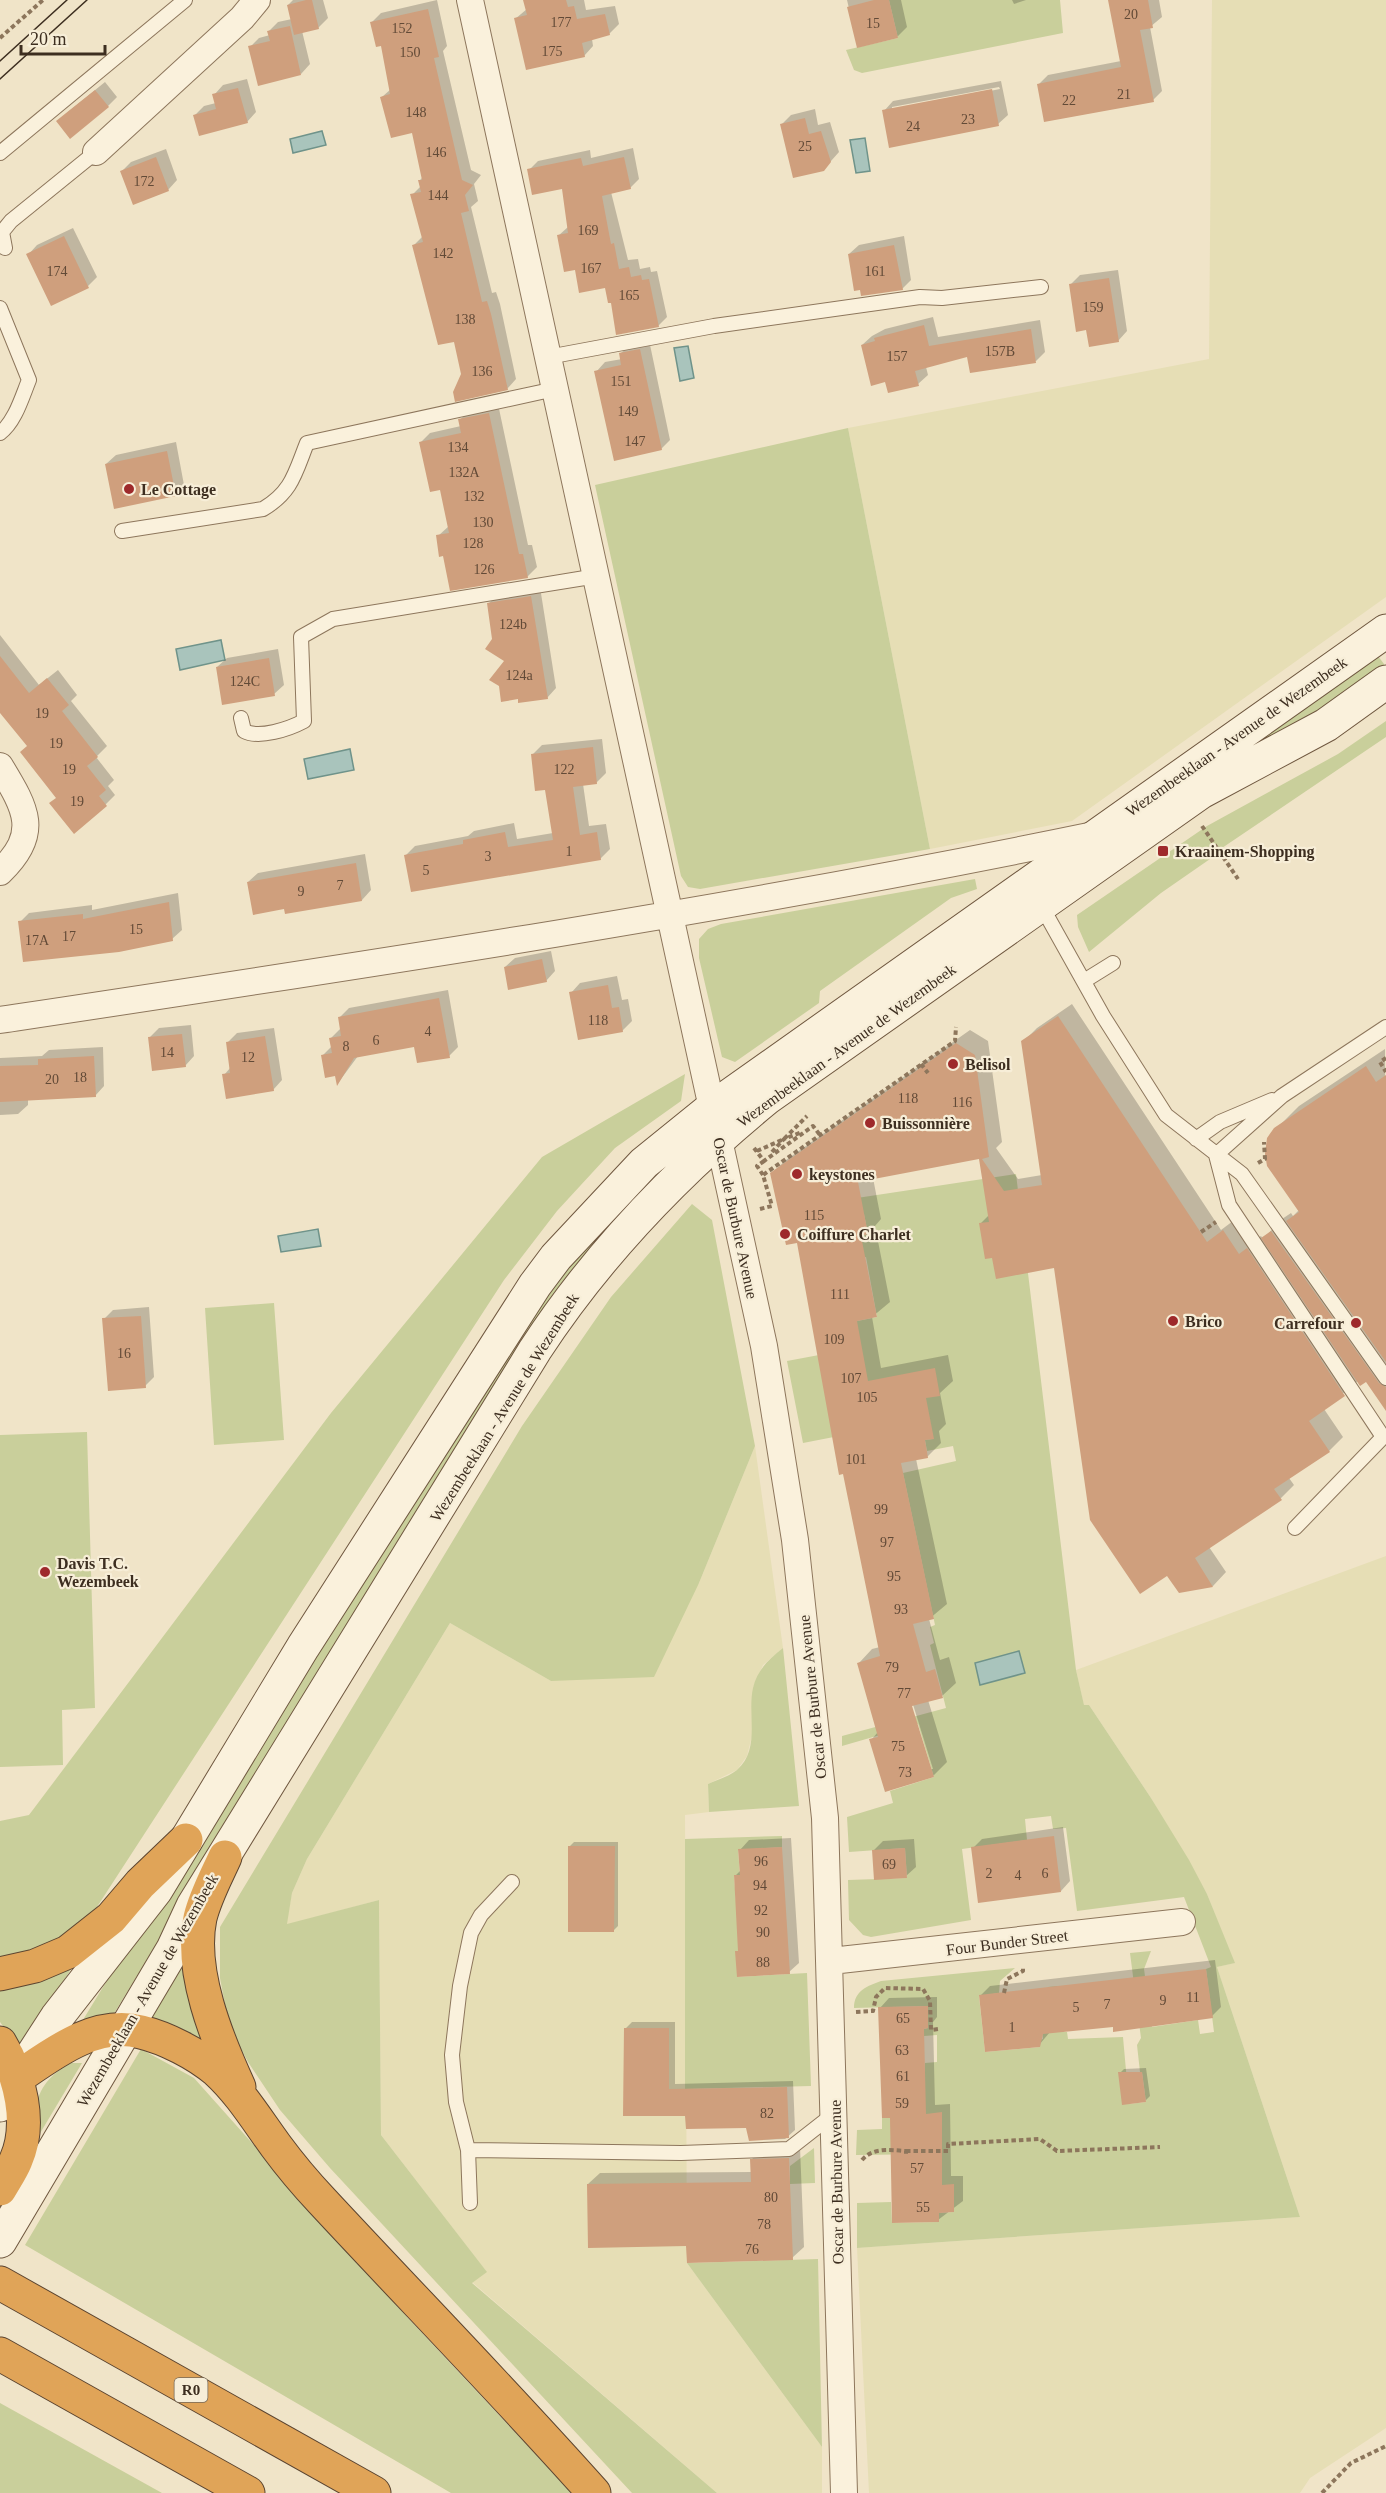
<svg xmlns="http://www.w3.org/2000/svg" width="1386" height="2493" viewBox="0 0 1386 2493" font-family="Georgia,serif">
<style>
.farmland{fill:#e6deb5}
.green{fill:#c9cf9b}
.water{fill:#a9c4bc;stroke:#6f938a;stroke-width:1.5}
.shadow{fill:#0003;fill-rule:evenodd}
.building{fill:#cf9f7d}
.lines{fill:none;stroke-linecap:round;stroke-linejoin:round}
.service-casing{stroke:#8d765c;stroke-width:16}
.minor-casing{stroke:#8d765c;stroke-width:28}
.secondary-casing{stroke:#6f573f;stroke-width:35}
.motorway-casing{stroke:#5b4430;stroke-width:35}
.path{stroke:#8d765c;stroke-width:4;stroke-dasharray:4.5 3;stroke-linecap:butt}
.service{stroke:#faf1dc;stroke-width:14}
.minor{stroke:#faf1dc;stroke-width:26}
.secondary{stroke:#faf1dc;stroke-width:33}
.motorway{stroke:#e0a458;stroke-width:33}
.tram{stroke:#3d2e20;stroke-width:1.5}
.poi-dot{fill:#9e2a2b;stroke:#f7eed8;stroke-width:2}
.labels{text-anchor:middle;stroke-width:4.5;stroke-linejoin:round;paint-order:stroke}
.number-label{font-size:14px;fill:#624a37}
.shield{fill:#f7eed8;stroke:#756857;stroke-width:1.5}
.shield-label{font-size:15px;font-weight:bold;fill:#3d2e20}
.poi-label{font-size:16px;font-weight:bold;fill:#3d2e20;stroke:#f7eed8;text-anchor:start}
.street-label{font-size:16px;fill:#3d2e20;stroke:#f7eed8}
</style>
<rect width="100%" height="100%" fill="#f0e4c8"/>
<path class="farmland" d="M1212,0H1386V597L1072,821L930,849L848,428L1209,359Z
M755,1446L783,1648L763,1665L753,1688L752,1736L747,1756L737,1770L708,1784L709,1812L685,1815L687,2263L822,2447V2493H717L472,2282L486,2271L381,2135L379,1900L286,1925L292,1893L307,1859L450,1623L551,1681L699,1583Z
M1386,1556V2428L1310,2478L1300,2493H869L857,2248L1300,2217L1217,1967L1234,1963L1207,1894L1151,1798L1089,1705L1084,1706L1076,1670Z"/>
<path class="green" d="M889,0H1060L1063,33L862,73L854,70L846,50L898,38Z
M848,428L930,849L700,889L688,887L681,876L595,485Z
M1378,656L1384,664L1383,671L1322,716L1200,780Z
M1386,721V737L1222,848L1223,850L1161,893L1089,952L1078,927L1077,915L1207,826L1338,754Z
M975,879L977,889L951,898L820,991L819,1003L735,1062L722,1057L699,958V939L708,929L721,924Z
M685,1074L681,1101L615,1148L557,1211L504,1280L95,1910L56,1944L0,1962V1821L29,1815L331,1413L542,1157Z
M1016,1174L1076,1670L1084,1705H1089L1151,1798L1189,1860L1207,1894L1235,1963L1217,1967L1300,2217L857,2248V2203L891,2202L892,2223L938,2222L939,2213L954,2212V2185H937V2180L942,2179V2157L935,2154L856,2155L857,2130L882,2129V2118L923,2117L925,2063L937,2062V2035L924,2036V2029L928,2028V2006L854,2008C854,1991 867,1986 881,1981L1015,1968L1000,1981L999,1993L979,1996L985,2052L1040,2047L1039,2040L1043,2039L1041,2014L1048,1987L1059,1986L1064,2032H1067L1068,2039L1123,2037L1129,2104L1146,2102L1142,2072H1140L1137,2045L1141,2038L1130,1953L1151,1951L1144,1969L1152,2027L1198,2020L1200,2034L1214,2032L1206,1969L1211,1967L1184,1897L1077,1911L1066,1828L1053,1829L1051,1816L1025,1819L1027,1840L962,1849L971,1920L871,1937L863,1935L849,1920L848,1880L907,1878L905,1848L849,1852L847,1817L893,1803L890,1791L934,1777L918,1724L842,1746V1736L946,1708L930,1645L934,1643L930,1627L935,1625L903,1473L956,1461L953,1446L927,1451L925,1440L933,1439L880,1428L803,1443L787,1361L819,1355L848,1323L877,1317L866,1257L831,1264L827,1243L868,1234L864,1214L849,1216L837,1201Z
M645,1177L652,1184L208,1860L110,2020L78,2028L133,1938L564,1268Z
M692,1204L712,1220L755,1446L699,1583L654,1677L551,1681L450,1623L307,1859L292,1893L287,1924L379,1900L381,2135L487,2272L472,2283L717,2493H632L330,2168L280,2110L248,2062L229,2026L220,1978V1927L522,1426L611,1297Z
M274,1303L284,1440L214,1445L205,1308Z
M87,1432L95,1708L62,1710L63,1765L0,1767V1435Z
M783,1648L799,1806L709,1812L708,1784C717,1780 730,1776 737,1770C761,1749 747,1715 753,1688C757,1670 769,1659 783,1648Z
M782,1836V1847L738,1850L740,1875L734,1876L739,1940L737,1977L807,1973L811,2086L685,2089V1839Z
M187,1955L219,2064L145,2022Z
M71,1969L21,2050L0,2022V1989L35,1983Z
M141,2049L194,2078L408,2318L572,2493H451L25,2245Z
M71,2063H82L39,2135C29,2103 42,2078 71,2063Z
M814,2148L815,2183L790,2184V2166Z
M818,2259L822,2447L687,2263Z
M0,2403L162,2493H0Z"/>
<path class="water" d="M322,131L326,145L293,153L290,139Z
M865,138L870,171L856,173L850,140Z
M688,346L694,378L680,381L674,348Z
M221,640L225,660L180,670L176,649Z
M350,749L354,770L308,779L304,759Z
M318,1229L321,1246L281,1252L278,1236Z
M1019,1651L1025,1673L980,1685L975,1663Z"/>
<path class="shadow" d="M293,0H323L328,18L318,28L302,31L310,64L301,74L250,47L259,38L270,35L269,31L278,22L292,19L288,5Z
M437,0L447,46L443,51L471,170L481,175L474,184L478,201L471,207L492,293L496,292L500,304L516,379L507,389L463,374L455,340L414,245L423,236L412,195L421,186L419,181L423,177L414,131L382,97L391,89L382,44L372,22L381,13Z
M528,0H584L586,10L615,6L619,24L609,34L592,39L593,46L584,56L515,19L527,9Z
M847,0H901L907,27L897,37L858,46Z
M1012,0H1026L1014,4Z
M1110,0H1159L1162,17L1150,27L1162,91L1153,100L1039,84L1048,75L1121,61Z
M247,79L256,112L247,122L195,115L204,106L216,103L214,95L223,85Z
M1001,81L1008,115L998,124L884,111L893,101ZM999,87L1000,89L892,110V107Z
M105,82L117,97L108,106L68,112Z
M815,109L818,125L830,122L839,152L823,170L782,124L791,115Z
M633,148L639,179L630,188L611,192L628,260L638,259L640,269L650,267L651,272L657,271L667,317L658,326L607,286L576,268L558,236L568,227L563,187L529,170L538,161L590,150L591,158Z
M166,149L177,180L168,190L122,171L131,162Z
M73,228L97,277L88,286L28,255L37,245Z
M904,236L911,280L902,289L861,288L849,254L859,245Z
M1118,270L1127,331L1118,341L1070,285L1080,275Z
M933,317L938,337L1040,320L1045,352L1036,361L968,355L926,367L928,375L918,384L886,380L862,345L872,336L885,329Z
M649,340L670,440L661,449L596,372L605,362L622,359L621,353L630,344Z
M498,404L528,545H532L537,567L527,577L444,554L438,536L449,526L441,488L421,442L430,433L461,426L460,420L469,410Z
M176,442L184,485L175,494L106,464L116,455Z
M540,587L556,688L547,698H519L506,660L493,640L488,604L498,594Z
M0,635L39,685L58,670L77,695L71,701L107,746L96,757L114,780L108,786L115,795L105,805L57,797L28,746L0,710Z
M278,649L284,685L274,694L217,667L227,658Z
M602,739L606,773L596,783L583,784L589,826L606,824L610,849L600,859L406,855L415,846L468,836L474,831L514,823L517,839L553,833L546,788L532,755L542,745Z
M365,854L371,890L362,900L248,882L258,873Z
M178,893L182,930L172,939L20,922L29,913L92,905V910Z
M551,951L555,971L546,981L505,967L515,958Z
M617,976L622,1000L628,999L632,1021L622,1031L571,993L580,983Z
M448,990L458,1047L449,1056L416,1045L358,1056L338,1083L337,1074L322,1056L332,1046L331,1038L341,1028L339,1018L349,1008Z
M1072,1004L1221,1230L1237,1218L1253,1241L1261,1236L1263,1239L1282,1219L1291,1213L1293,1216L1299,1210L1279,1126L1299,1106L1385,1049L1386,1409L1367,1380L1358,1381L1324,1409L1343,1437L1329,1451L1289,1478L1294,1485L1281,1498L1209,1547L1226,1572L1213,1586L1179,1591L1055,1267L993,1256L980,1224L989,1215L980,1157L873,1178L881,1219L875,1226L890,1302L872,1317L881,1368L948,1355L953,1381L940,1393L946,1424L939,1431L941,1443L927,1457L916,1459L947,1604L929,1619L940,1660L949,1657L956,1683L942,1696L928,1700L947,1762L933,1776L871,1740L878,1732L859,1663L872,1649L880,1647L798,1241L772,1173L786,1160L970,1030L988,1041L1002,1142L996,1148L1018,1179L1042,1175L1023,1042L1037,1028ZM911,1698L933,1769H930L909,1699Z
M191,1025L194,1056L185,1066L150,1037L159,1028Z
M274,1028L282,1080L273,1090L224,1075L231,1067L227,1043L237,1033Z
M103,1047L104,1086L95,1096L28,1099V1105L18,1114L0,1115V1058L42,1056L49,1050Z
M149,1307L154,1377L145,1386L104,1319L113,1310Z
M1063,1827L1070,1881L1061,1891L973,1848L982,1839Z
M791,1838L799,1963L789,1972L737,1952L740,1949L735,1876L741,1870L740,1850L749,1840Z
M914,1839L916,1867L906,1876L873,1851L883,1841Z
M574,1842H618V1926L614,1930L570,1846Z
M1215,1960L1221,2007L1212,2016L1050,2032L1039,2045L980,1996L990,1986Z
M937,1997V2017L933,2022L935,2105L950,2104L951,2176H963V2201L938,2220L892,2117L880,2008L889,1998Z
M632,2022H675V2084L793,2081L795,2130L785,2139L750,2140L748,2127L687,2114L625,2029Z
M1146,2068L1150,2096L1145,2101L1120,2073L1124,2069Z
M800,2147L804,2247L792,2258L688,2244L588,2184L600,2173L752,2172L751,2160L763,2149Z"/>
<path class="building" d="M306,0H312L319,29L294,35L287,5Z
M523,0H566L568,7L574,6L577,19L605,14L610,35L582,43L585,57L526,70L514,18L527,15Z
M874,0H889L898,38L857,48L847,7Z
M1108,0H1148L1153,28L1140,30L1154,102L1044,122L1037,84L1121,67Z
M428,9L439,57L434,58L462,180L473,185L465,195L469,211L461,213L482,302L487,301L491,314L508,390L455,402L453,392L461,374L454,342L438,345L412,245L423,242L410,194L421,192L418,180H422L412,133L391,138L380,97L390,94L381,46L376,47L370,22Z
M290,26L301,75L258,86L248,46L270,41L267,31Z
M238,88L248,123L199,136L193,115L216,109L212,94Z
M992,89L999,126L889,148L882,110Z
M95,90L109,107L70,139L56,121Z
M805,118L809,134L821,131L831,162L824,171L793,178L780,124Z
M156,157L169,191L133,205L120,171Z
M624,157L631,189L602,196L611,244L614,243L619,269L629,267L631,277L641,275L642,280L649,279L659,327L616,335L611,303H608L605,288L579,293L575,270L564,272L557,235L568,233L562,189L532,195L527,169L581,158L583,166Z
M64,236L89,288L51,306L26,254Z
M894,245L903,290L861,296L860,290L854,291L848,254Z
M1109,278L1119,342L1089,347L1086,330L1076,332L1069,284Z
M924,325L929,346L1031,329L1036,363L970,373L967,357L915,371L919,386L888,393L885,382L871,386L861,345L875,341L874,338Z
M640,349L662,450L614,461L594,371L621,365L619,353Z
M489,413L519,554H523L528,578L450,591L443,556L439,557L436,535L449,533L440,490L430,492L419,442L461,433L458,419Z
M167,451L176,496L114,509L105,464Z
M531,596L548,699L518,703V699L501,702L499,686L489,680L504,661L485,649L492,639L487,603Z
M0,656L29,693L47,678L69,705L62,711L98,757L87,766L106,790L99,796L107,806L74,834L49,803L56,798L20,752L27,746L0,713Z
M269,658L275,696L222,705L216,667Z
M593,747L597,784L573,787L580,835L597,832L601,860L411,892L404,855L463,844V840L505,832L508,847L553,840L545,790L535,791L531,754Z
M356,863L362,901L285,914L284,909L253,915L247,882Z
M169,902L173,941L119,952L23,962L18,921L83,914V919Z
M542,959L547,982L508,990L504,967Z
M608,985L612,1008L619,1007L623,1032L578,1040L569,992Z
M439,998L450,1058L417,1063L414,1047L354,1058L337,1086L335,1076L325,1078L321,1055L332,1053L329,1038L341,1036L338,1017Z
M1058,1016L1207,1242L1223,1230L1239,1254L1247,1248L1345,1396L1309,1421L1330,1452L1274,1489L1282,1500L1195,1558L1213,1587L1179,1593L1167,1576L1140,1594L1090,1520L1054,1268L996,1279L992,1258L985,1259L979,1223L989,1222L979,1159L858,1182L868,1234L861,1236L877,1317L857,1321L868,1381L935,1368L940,1396L926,1398L934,1439L925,1440L928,1458L901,1463L934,1619L913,1624L926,1672L935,1669L943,1698L912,1706L934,1777L885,1792L869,1739L878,1737L857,1663L880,1656L843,1474L839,1475L797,1243L786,1245L770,1173L956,1043L975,1055L989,1157L982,1159L1004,1191L1042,1185L1021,1041Z
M182,1034L186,1067L152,1071L148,1037Z
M265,1036L274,1091L226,1099L222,1074L230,1073L226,1042Z
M94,1056L96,1097L0,1102V1066L38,1065V1059Z
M1366,1066L1376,1082L1386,1075V1362L1286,1221L1299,1212L1267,1166L1265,1154L1267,1138L1274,1128Z
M1271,1231L1379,1383L1386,1387V1411L1366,1382L1360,1386L1261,1238Z
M141,1316L146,1388L108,1391L102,1318Z
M1054,1836L1061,1892L978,1903L971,1847Z
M568,1846H615L614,1932H568Z
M782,1847L790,1974L737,1977L735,1951H738L734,1875H740L738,1849Z
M905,1848L907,1878L874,1880L872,1850Z
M1206,1969L1213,2018L1113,2032V2027L1043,2034L1040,2047L985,2052L979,1995Z
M928,2006V2028L924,2029L926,2114L942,2112V2185L954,2184V2212L939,2213V2222L892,2223L890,2118H882L878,2007Z
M624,2028H669V2089L787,2087L789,2138L749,2141L746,2128L686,2129L685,2116H623Z
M1118,2072H1142L1146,2102L1122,2105Z
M789,2158L793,2260L687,2263L686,2246L588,2248L587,2184L751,2182L750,2159Z"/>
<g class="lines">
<defs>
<path id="service" d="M0,153L185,0
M5,248L2,232L11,221L96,152
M0,308L29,380C22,397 15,422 0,433
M548,357L714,326L920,297L942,298L1041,287
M122,531L263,509C292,492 295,473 307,443L555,389
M241,718L244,731C259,739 289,729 304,721L301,637L333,619L597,576
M1042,907L1103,1016L1166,1115L1242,1174L1386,1378
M1084,981L1113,963
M1196,1139L1220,1122L1272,1100
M1216,1155L1229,1205L1383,1437L1295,1528
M1216,1155L1282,1096L1386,1027
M512,1882L481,1915L471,1933L460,1986L452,2055L456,2102L468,2150L681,2153L789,2149L835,2113
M468,2150L470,2203"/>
<path id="minor" d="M470,0L764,1346L795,1540L825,1818L844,2493
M96,152L242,18L257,0
M0,766C26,809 41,833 0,872
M0,1020C365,965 732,910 1094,835
M831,1961L1182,1922"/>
<path id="secondary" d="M0,2105L57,2017L156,1890L303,1647L535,1285L556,1257L644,1163L712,1108L1386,631
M0,2241L173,1949L193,1906L535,1350C597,1255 679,1170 767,1098L1201,792L1326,725L1386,682"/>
<path id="motorway" d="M225,1857C216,1877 205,1897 200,1918C189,1971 217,2039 239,2087
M0,1974L35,1966L68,1952L111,1918L140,1884L186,1840
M0,2043C20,2075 32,2124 16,2160C12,2170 5,2180 0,2189
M17,2078C52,2054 95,2020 141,2032C166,2038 197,2054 217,2071C240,2092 257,2120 276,2146C290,2165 306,2184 322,2201C413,2299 506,2394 594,2493
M0,2283L374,2493
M0,2354L248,2493"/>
</defs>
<use href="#service" class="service-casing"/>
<use href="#minor" class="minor-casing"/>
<use href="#secondary" class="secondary-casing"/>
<use href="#motorway" class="motorway-casing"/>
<path class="path" d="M0,38L43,0
M1202,826L1238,879
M1386,1058L1380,1062L1386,1072
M921,1064L928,1073
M754,1148L764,1161L813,1126L820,1135
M757,1151L784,1139L807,1116
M772,1152L784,1139L802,1132
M1258,1163L1265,1159L1264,1142
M763,1175L757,1166L764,1161
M760,1209L772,1206L763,1175L955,1041L956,1027
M1201,1232L1216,1222
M1004,1993L1007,1979L1023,1971V1966
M856,2012L873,2011L876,1997L885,1988L923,1989L930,2001L931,2030L938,2029
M906,2151H948V2144L1040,2139L1057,2151L1160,2147
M862,2160C873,2147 890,2150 906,2151V2154
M1322,2493L1351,2463L1386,2446"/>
<use href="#service" class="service"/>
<use href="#minor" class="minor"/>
<use href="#secondary" class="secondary"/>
<use href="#motorway" class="motorway"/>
<path class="tram" d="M0,61L67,0
M0,79L87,0"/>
</g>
<g class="poi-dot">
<circle cx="129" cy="489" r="6"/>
<rect x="1157" y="845" width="12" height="12" rx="3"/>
<circle cx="953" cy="1064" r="6"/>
<circle cx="870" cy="1123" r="6"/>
<circle cx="797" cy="1174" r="6"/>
<circle cx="785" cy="1234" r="6"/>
<circle cx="1173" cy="1321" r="6"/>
<circle cx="1356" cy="1323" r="6"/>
<circle cx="45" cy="1572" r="6"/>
</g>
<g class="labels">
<g class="number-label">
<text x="1131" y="19">20</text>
<text x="561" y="27">177</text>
<text x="873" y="28">15</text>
<text x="402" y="33">152</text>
<text x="552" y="56">175</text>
<text x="410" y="57">150</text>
<text x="1124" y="99">21</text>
<text x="1069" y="105">22</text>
<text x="416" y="117">148</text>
<text x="968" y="124">23</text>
<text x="913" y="131">24</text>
<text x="805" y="151">25</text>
<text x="436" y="157">146</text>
<text x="144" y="186">172</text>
<text x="438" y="200">144</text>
<text x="588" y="235">169</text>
<text x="443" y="258">142</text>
<text x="591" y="273">167</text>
<text x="57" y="276">174</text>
<text x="875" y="276">161</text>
<text x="629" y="300">165</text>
<text x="1093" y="312">159</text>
<text x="465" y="324">138</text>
<text x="1000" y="356">157B</text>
<text x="897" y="361">157</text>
<text x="482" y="376">136</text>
<text x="621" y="386">151</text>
<text x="628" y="416">149</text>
<text x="635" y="446">147</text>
<text x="458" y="452">134</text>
<text x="464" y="477">132A</text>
<text x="474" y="501">132</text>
<text x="483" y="527">130</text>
<text x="473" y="548">128</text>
<text x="484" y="574">126</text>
<text x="513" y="629">124b</text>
<text x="519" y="680">124a</text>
<text x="245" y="686">124C</text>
<text x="42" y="718">19</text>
<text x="56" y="748">19</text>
<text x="69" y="774">19</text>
<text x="564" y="774">122</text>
<text x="77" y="806">19</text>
<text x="569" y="856">1</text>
<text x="488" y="861">3</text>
<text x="426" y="875">5</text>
<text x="340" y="890">7</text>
<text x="301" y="896">9</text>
<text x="136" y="934">15</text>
<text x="69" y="941">17</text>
<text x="37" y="945">17A</text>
<text x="598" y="1025">118</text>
<text x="428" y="1036">4</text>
<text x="376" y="1045">6</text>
<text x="346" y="1051">8</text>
<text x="167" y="1057">14</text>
<text x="248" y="1062">12</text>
<text x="80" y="1082">18</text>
<text x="52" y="1084">20</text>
<text x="908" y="1103">118</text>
<text x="962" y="1107">116</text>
<text x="814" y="1220">115</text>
<text x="840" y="1299">111</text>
<text x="834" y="1344">109</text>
<text x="124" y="1358">16</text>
<text x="851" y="1383">107</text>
<text x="867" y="1402">105</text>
<text x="856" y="1464">101</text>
<text x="881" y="1514">99</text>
<text x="887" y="1547">97</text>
<text x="894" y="1581">95</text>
<text x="901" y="1614">93</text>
<text x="892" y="1672">79</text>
<text x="904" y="1698">77</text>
<text x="898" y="1751">75</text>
<text x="905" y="1777">73</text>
<text x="761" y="1866">96</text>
<text x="889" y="1869">69</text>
<text x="989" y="1878">2</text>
<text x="1045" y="1878">6</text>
<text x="1018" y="1880">4</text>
<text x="760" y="1890">94</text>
<text x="761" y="1915">92</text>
<text x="763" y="1937">90</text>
<text x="763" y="1967">88</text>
<text x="1193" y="2002">11</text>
<text x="1163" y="2005">9</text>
<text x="1107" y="2009">7</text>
<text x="1076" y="2012">5</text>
<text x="903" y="2023">65</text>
<text x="1012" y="2032">1</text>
<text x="902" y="2055">63</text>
<text x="903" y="2081">61</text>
<text x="902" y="2108">59</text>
<text x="767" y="2118">82</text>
<text x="917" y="2173">57</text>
<text x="771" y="2202">80</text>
<text x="923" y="2212">55</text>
<text x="764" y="2229">78</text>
<text x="752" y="2254">76</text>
</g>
<rect class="shield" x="174.5" y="2378" width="33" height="24" rx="4.5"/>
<g class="shield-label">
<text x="191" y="2395">R0</text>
</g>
<g class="poi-label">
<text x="141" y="495">Le Cottage</text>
<text x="1175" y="857">Kraainem-Shopping</text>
<text x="965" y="1070">Belisol</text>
<text x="882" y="1129">Buissonnière</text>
<text x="809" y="1180">keystones</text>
<text x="797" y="1240">Coiffure Charlet</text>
<text x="1185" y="1327">Brico</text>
<text x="1344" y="1329" text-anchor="end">Carrefour</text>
<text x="57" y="1569">Davis T.C.<tspan x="57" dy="18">Wezembeek</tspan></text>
</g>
<g class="street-label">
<text transform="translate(1236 736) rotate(-35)" y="6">Wezembeeklaan - Avenue de Wezembeek</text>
<text transform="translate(846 1045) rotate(-36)" y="6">Wezembeeklaan - Avenue de Wezembeek</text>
<text transform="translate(736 1218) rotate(78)" y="6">Oscar de Burbure Avenue</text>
<text transform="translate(504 1407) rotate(-58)" y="6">Wezembeeklaan - Avenue de Wezembeek</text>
<text transform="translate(812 1697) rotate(-96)" y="6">Oscar de Burbure Avenue</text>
<text transform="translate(1007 1942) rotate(-7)" y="6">Four Bunder Street</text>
<text transform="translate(147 1990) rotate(-60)" y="6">Wezembeeklaan - Avenue de Wezembeek</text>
<text transform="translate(836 2182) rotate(-91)" y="6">Oscar de Burbure Avenue</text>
</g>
</g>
<path d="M21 45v9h84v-9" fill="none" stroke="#3d2e20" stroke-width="3"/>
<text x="30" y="45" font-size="18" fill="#3d2e20" stroke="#f7eed8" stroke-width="4.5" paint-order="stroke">20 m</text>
</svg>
